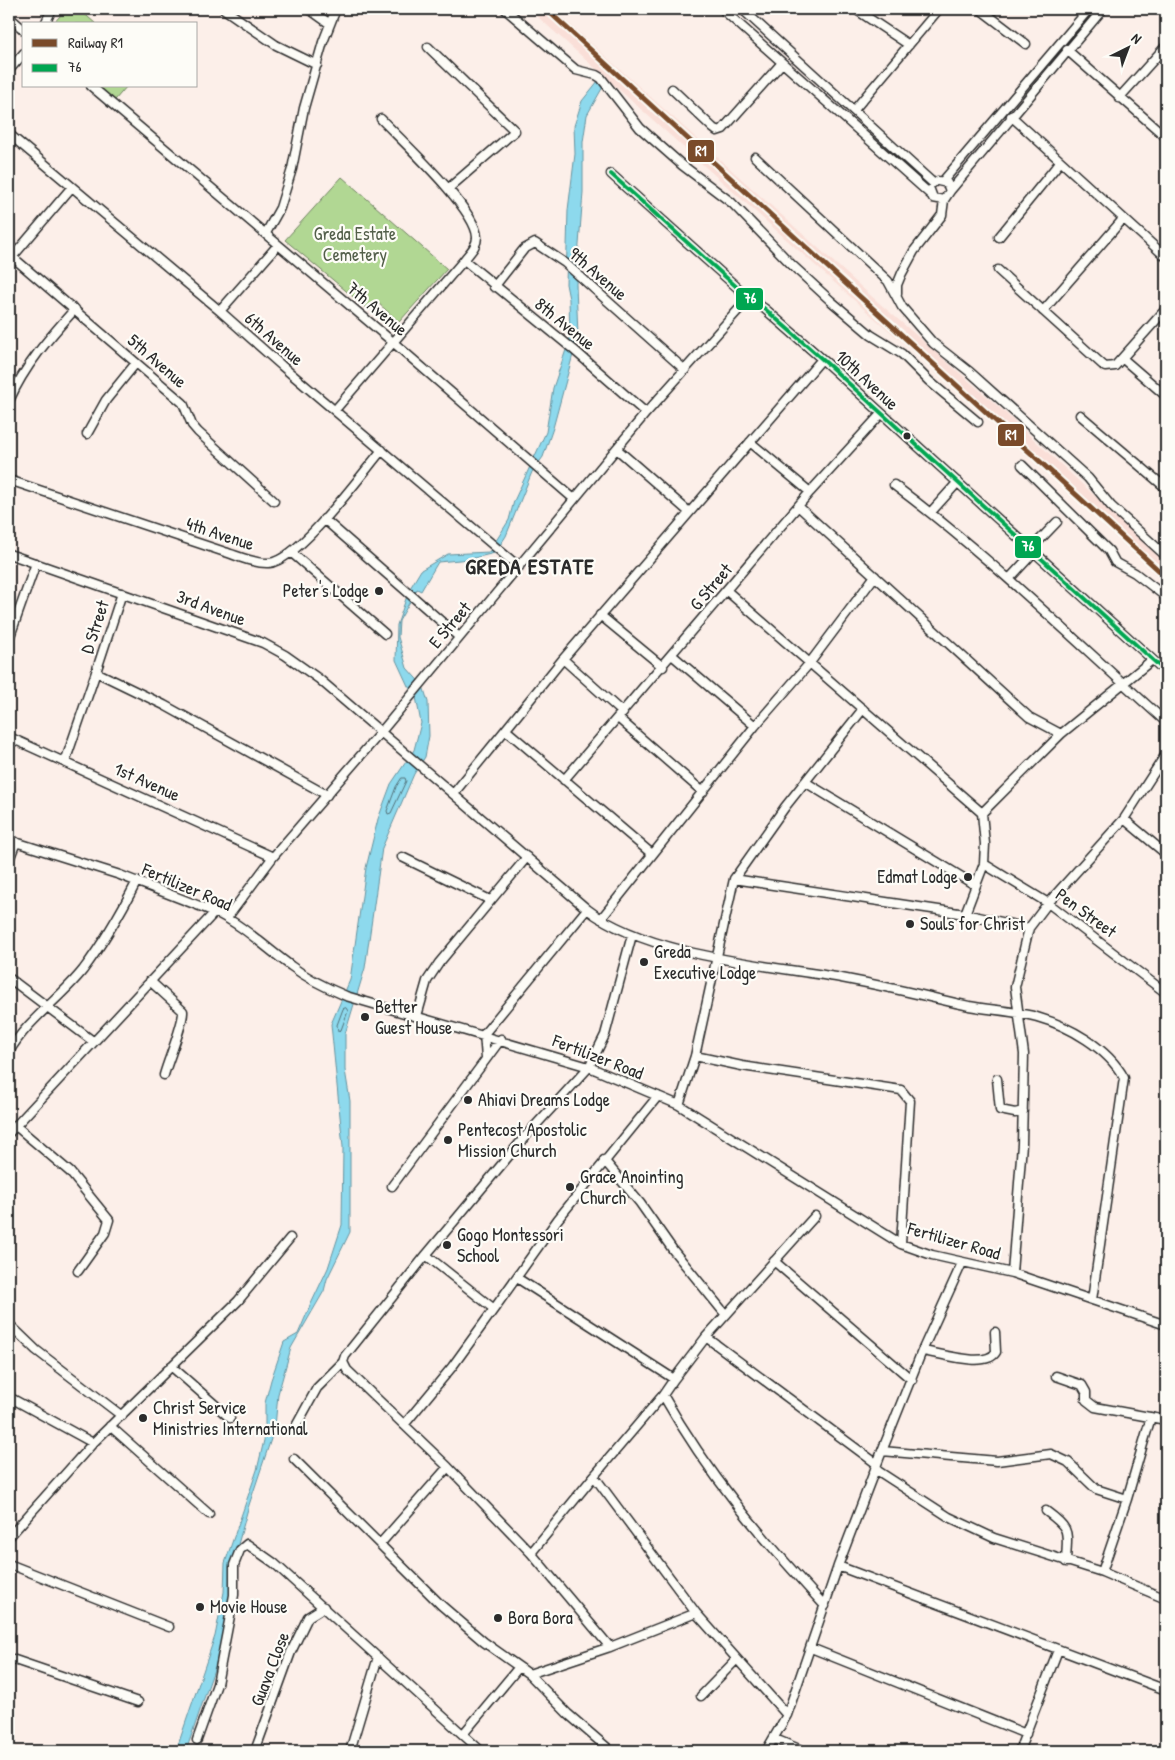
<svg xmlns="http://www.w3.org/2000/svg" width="1175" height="1760" viewBox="0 0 1175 1760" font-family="'Patrick Hand',sans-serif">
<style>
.built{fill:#fadfd8}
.green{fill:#b1d793;stroke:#6e815f}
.water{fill:#8dd9ed;stroke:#66939f}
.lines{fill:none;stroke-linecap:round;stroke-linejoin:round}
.shore{stroke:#527179;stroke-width:1}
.minor-casing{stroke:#2b2b2b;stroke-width:11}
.minor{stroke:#fdfcf7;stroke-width:8}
.bus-1-casing{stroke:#fdfcf7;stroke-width:8}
.bus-1{stroke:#00a651;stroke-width:4}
.rail-1-casing{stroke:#fdfcf7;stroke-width:9}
.rail-1{stroke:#7a4b2a;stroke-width:5}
.bus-dot{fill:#2b2b2b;stroke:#fdfcf7;stroke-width:2}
.labels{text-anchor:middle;stroke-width:4.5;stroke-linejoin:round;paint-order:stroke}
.park-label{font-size:18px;fill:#535f4a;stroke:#fdfcf7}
.street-label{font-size:18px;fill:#2b2b2b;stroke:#fdfcf7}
.poi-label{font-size:18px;fill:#2b2b2b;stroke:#fdfcf7;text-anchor:start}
.district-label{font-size:22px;font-weight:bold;letter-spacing:1px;fill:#2b2b2b;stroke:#fdfcf7}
.line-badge{stroke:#fdfcf7;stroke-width:2}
.badge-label{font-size:14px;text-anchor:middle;font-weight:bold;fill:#fff}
</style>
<rect width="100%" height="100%" fill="#fcefe9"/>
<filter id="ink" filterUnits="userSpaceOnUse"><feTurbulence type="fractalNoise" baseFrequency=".02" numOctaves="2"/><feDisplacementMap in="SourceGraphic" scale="10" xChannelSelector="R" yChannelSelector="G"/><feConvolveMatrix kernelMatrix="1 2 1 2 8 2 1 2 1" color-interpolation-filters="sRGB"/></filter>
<g filter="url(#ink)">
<path class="built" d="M529,9H553L878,302L1000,408L1166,562V582L987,415L864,309Z"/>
<path class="green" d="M66,9H79L96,24H53Z
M98,86H127L115,100Z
M342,177L447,269L399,322L377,302L369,310L285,240Z"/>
<path class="water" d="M598,81L604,85L587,115L583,142V192L576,284L578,336L553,428L543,457L532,472L506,536L495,553L470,559L438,562L421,591L417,589L399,621L398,637L407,668L423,686L428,702L429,736L425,757L414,774L382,848L365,968L345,1034V1070L350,1101V1232L327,1279L324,1291L291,1348L278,1394L275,1427L249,1505L232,1566L230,1604L221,1649L186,1751H176L215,1636L224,1592L225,1563L257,1470L265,1436V1403L271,1380L284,1342L298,1334L310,1306L328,1268L342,1225L343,1147L331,1024L350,980L366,868L378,819L391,784L414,750L421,723L416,697L408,686L396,660L397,625L409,590L421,570L448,554L489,552L509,520L514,501L546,432L553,388L570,338L569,299L566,284L568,210L575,154L574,126L582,101Z"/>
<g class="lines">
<path class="shore" d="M402,778H405L406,781L391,813L388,814L387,811L396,787Z
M346,1008L348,1011L341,1030L338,1031L337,1025L343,1009Z"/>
<defs>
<path id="minor" d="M224,9L276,45L317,65
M309,9L330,24
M505,9L576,70L596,75L601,78L640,128L682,165L732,203L792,265L831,301L871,335L902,354L929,381L978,422
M722,9L931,195
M742,9L933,183
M855,9L909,45
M980,9L1026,44
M9,17L24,30
M45,24L52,9
M428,47L515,131L449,188
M1067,50L1166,137
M9,70L24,53
M91,86L394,343L574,499
M672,89L713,128L717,131L723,129L781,64
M1119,98L1166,46
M854,110L939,9
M1011,116L1166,257
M9,134L220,311L282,366L519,567
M755,157L888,281L902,307L933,343L970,372L1088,478L1111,506L1166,556
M611,174L749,298L765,309L822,359L1166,672
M943,181L1089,9
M930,190L933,198L944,200
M950,191L1103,9
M266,233L280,208L292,169L304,108L323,42L336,9
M999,237L1060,162
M9,254L183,403L192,425L198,432L274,501
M464,260L574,350L646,413
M9,261L71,188
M998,270L1105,367L1115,366L1166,309
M494,287L524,249L535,243L565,263L685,370
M897,294V285L902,273L914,251L942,215L944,200L950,191L947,183L938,181
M220,311L278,245
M1043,311L1123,219
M1122,358L1166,396
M9,401C25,365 49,338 75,309
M335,410L464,260C469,253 477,247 477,237C476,209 402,141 381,119
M1080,415L1166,488
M87,434L106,400L136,363
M750,442L810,492
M618,450L689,512
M1022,465L1109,551L1115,562L1135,573L1166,597
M9,480L225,552C238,556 255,564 269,563C299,560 361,475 382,450
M894,485C991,557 1076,642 1166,722
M798,506L1029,717L1061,734L1152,660
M931,512L958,482
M324,519L459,637
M1032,548L1057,522
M292,553L385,634
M9,554L263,643L285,655L319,679L587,909
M1009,579L1035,551
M727,591L982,813L985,844L984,864L965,914
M600,615L663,667
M9,639L36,563
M672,655L755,726
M563,659L623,713
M96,672L122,593
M618,718L703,792
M506,730L652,854
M9,737L273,857
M65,762L96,672L164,705L327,795
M564,780L810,492L881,414
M805,782L975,885
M454,793L563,659L822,359
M982,813L1061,734
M1124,819L1166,854
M9,840L120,875L215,912C243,925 266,948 291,966C308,979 327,988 346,996L589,1067L679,1105L901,1244L932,1255L1012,1273L1166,1325
M402,857L490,900
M9,860L16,842
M984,864L1048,903L1166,993
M734,879L965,914L1029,928
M227,918L273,857L381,732L646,413L749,298
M601,919L755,726L809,664L875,576
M632,935L605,1035L589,1067L523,1139L426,1255L494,1309L558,1219L658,1096
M9,978L94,1042
M150,981L183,1011C184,1023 168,1060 164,1075
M417,1016L427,981L439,963L527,857
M9,1052C27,1020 60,999 83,970C104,942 121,912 137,881
M695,1056L742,1066L901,1090L910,1101L901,1244
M486,1058L484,1034L587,909C646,955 763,965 836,977C881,985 925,996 969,1006C991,1010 1015,1011 1037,1017C1069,1026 1108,1048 1124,1078L1092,1300
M997,1079L1000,1110L1015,1113L1023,1111
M679,1105L695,1056L734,879L785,807L863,709
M16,1126L70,1172L109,1220L105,1233L78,1271
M9,1133L215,912
M604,1160L640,1203L673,1250L726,1315
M392,1186L501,1039
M426,1255L345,1356L343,1362L347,1370L448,1467L531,1553L610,1647
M774,1261L912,1380
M1012,1273L1022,1144L1024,1054L1015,987L1029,928L1048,903L1124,819L1166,754
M517,1278L674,1379L706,1337L815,1216
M9,1324L36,1350L122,1416
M706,1337L877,1464
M922,1351C940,1353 986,1369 996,1352L995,1332
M171,1366L230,1418
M1056,1376L1082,1385L1086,1392V1400L1095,1407L1166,1420
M674,1379L663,1395C709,1476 762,1538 825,1606
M663,1395L594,1476L696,1613L787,1715
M9,1397L93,1443
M404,1425L452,1367L494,1309
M110,1426L209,1514
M295,1428L317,1388L343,1362
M882,1451L997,1461L1051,1454L1068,1462L1096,1489L1127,1499
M294,1459L441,1605L484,1642L529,1674L568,1714L611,1751
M875,1469L949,1517L994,1538L1102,1572L1166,1599
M1046,1511C1072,1530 1067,1531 1066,1562
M9,1537L93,1443L238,1301L290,1238
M380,1544L448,1467
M531,1553L594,1476
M9,1564L169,1627
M838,1566L1166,1690
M1102,1572L1127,1499L1151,1417
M811,1648L1026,1734
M9,1658L138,1702
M529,1674L610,1647L696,1613
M701,1696L737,1659
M464,1733L519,1667
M775,1739L804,1751
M197,1740L217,1684L234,1595V1565L240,1550L247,1544L274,1563L481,1751
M255,1751L291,1652L308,1617L324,1607
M350,1751L378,1657
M766,1751L787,1715L838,1566L882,1451L922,1351L962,1263
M1019,1751L1058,1650
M1165,1751L1166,1748"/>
</defs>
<use href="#minor" class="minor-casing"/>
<use href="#minor" class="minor"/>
<defs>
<path id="bus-1" d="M611,174L749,298L765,309L822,359L1166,672"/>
</defs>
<use href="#bus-1" class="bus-1-casing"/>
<use href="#bus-1" class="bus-1"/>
<defs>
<path id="rail-1" d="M546,9L1166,577"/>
</defs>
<use href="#rail-1" class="rail-1-casing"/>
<use href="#rail-1" class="rail-1"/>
</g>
</g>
<g class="bus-dot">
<circle cx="907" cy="436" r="4.5"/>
<circle cx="379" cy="591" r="5"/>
<circle cx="968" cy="877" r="5"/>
<circle cx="910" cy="924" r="5"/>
<circle cx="644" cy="962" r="5"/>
<circle cx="365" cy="1017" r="5"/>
<circle cx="468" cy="1100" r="5"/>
<circle cx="448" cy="1140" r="5"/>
<circle cx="570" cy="1187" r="5"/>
<circle cx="447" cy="1245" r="5"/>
<circle cx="143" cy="1418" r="5"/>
<circle cx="200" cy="1607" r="5"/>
<circle cx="498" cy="1618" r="5"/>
</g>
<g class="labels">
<g class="park-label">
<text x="355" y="240">Greda Estate<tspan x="355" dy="21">Cemetery</tspan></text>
</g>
<g class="street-label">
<text transform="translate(598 274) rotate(41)" y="6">9th Avenue</text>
<text transform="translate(377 309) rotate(40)" y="6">7th Avenue</text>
<text transform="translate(565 324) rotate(39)" y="6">8th Avenue</text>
<text transform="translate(274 339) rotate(41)" y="6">6th Avenue</text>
<text transform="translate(157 361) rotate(41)" y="6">5th Avenue</text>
<text transform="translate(867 380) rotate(43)" y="6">10th Avenue</text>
<text transform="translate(220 534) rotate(18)" y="6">4th Avenue</text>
<text transform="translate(711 587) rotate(-50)" y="6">G Street</text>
<text transform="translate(211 608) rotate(20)" y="6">3rd Avenue</text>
<text transform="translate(450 625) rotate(-50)" y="6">E Street</text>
<text transform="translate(95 627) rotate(-72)" y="6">D Street</text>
<text transform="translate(147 782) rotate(24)" y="6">1st Avenue</text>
<text transform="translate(187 887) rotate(23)" y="6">Fertilizer Road</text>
<text transform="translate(1086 913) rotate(36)" y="6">Pen Street</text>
<text transform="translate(598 1057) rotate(21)" y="6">Fertilizer Road</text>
<text transform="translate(954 1241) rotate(16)" y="6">Fertilizer Road</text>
<text transform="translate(270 1669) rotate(-69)" y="6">Guava Close</text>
</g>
<g class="poi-label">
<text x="369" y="597" text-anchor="end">Peter's Lodge</text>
<text x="958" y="883" text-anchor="end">Edmat Lodge</text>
<text x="920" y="930">Souls for Christ</text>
<text x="654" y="958">Greda<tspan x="654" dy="21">Executive Lodge</tspan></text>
<text x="375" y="1013">Better<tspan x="375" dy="21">Guest House</tspan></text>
<text x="478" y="1106">Ahiavi Dreams Lodge</text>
<text x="458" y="1136">Pentecost Apostolic<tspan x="458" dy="21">Mission Church</tspan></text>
<text x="580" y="1183">Grace Anointing<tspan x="580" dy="21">Church</tspan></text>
<text x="457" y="1241">Gogo Montessori<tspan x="457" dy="21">School</tspan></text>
<text x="153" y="1414">Christ Service<tspan x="153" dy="21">Ministries International</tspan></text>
<text x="210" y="1613">Movie House</text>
<text x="508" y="1624">Bora Bora</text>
</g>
<g class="district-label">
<text x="530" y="574">GREDA ESTATE</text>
</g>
</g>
<g class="line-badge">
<rect x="687" y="139" width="28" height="24" rx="5" fill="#7a4b2a"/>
<rect x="735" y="287" width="29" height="24" rx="5" fill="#00a651"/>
<rect x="997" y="423" width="28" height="24" rx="5" fill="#7a4b2a"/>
<rect x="1014" y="535" width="28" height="24" rx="5" fill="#00a651"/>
</g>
<g class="badge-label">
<text x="701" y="156">R1</text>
<text x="750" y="303">76</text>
<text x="1011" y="440">R1</text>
<text x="1028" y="551">76</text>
</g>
<rect width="1175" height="1760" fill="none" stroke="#fdfcf7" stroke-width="30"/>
<rect x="15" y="15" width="1145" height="1730" fill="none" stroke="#2b2b2b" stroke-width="2" filter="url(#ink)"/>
<rect x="22" y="22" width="175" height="65" fill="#fdfcf7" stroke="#a9a8a5"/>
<rect x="32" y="39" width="25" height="8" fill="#7a4b2a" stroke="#a9a8a5"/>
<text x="68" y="48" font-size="15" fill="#2b2b2b">Railway R1</text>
<rect x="32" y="64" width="25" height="8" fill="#00a651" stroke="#a9a8a5"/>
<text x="68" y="72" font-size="15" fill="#2b2b2b">76</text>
<g transform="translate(1128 48) rotate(42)" stroke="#fdfcf7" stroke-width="4" paint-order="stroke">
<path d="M0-4L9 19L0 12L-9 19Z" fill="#2b2b2b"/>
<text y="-8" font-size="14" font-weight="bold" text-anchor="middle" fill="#2b2b2b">N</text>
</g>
</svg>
